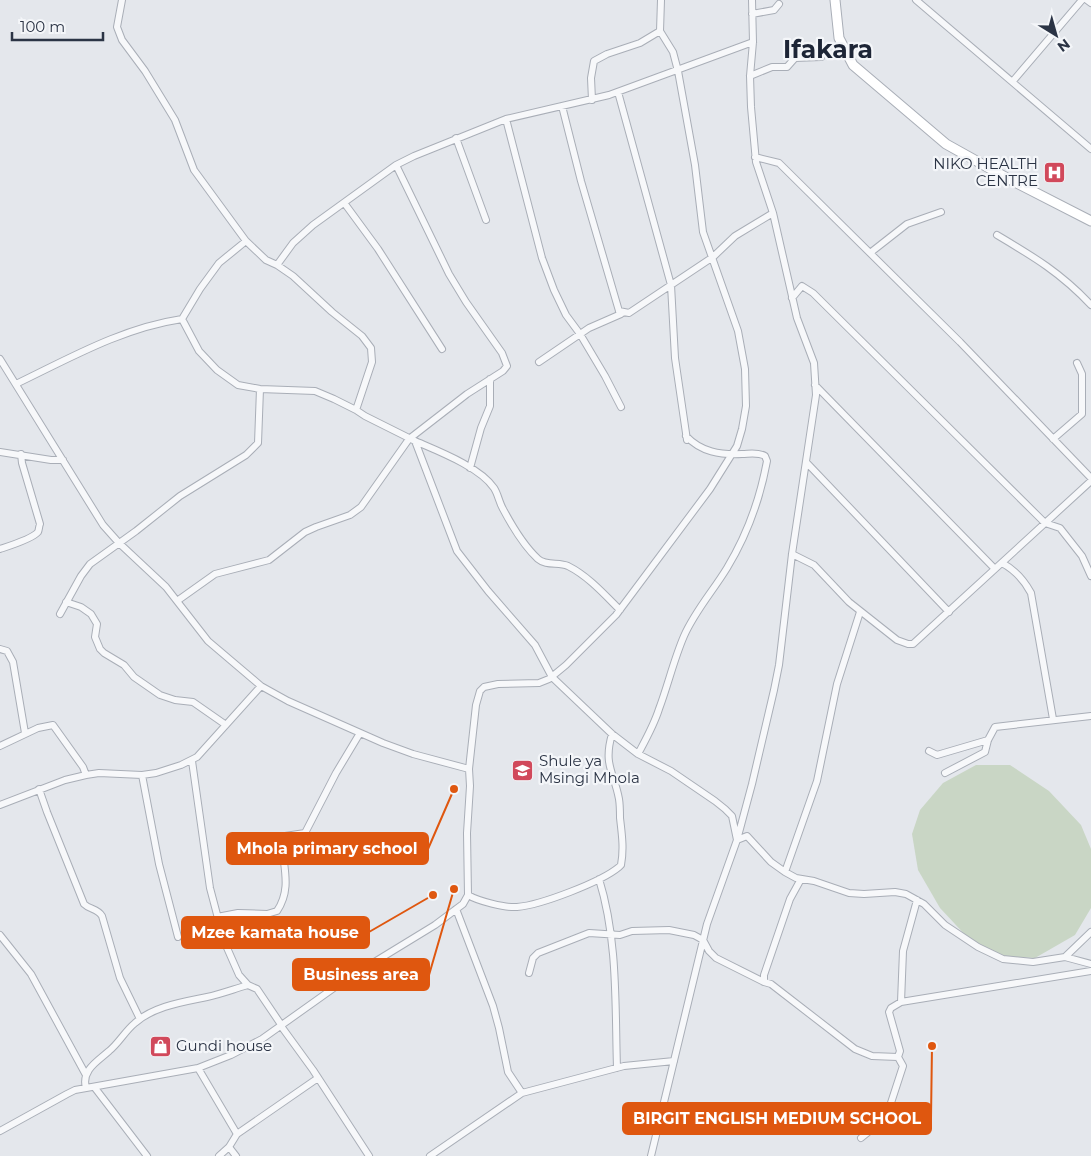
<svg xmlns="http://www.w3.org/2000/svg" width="1091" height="1156" viewBox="0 0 1091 1156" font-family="Montserrat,sans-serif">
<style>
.green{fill:#c9d6c5}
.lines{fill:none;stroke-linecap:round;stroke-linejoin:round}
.street-casing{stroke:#a9aeb7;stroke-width:8}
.secondary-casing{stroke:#a9aeb7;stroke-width:11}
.street{stroke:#f7f8fa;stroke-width:6}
.secondary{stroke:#fff;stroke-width:9}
.labels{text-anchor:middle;stroke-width:4.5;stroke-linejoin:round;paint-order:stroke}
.poi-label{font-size:15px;fill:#2b3445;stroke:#f4f6f9;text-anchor:start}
.town-label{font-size:25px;font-weight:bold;fill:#1d2536;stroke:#f4f6f9}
.leader{fill:none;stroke:#df570f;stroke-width:2}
.callout-dot{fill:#df570f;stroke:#f4f6f9;stroke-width:2}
.callout{fill:#df570f;stroke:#df570f;stroke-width:2}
.callout-label{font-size:16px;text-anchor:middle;font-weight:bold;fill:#fff}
</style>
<rect width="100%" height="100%" fill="#e4e7ec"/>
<path class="green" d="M976,765H1010L1049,791L1081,825L1091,849V908L1075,935L1035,958L1000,956L969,939L940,908L918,870L912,834L920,810L943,783Z"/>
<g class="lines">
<defs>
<path id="street" d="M122,0L117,27L122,40L145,71L175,120L194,170L246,241L266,260L277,265L293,276L332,312L362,336L371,348L372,362L356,410L365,416L415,441L457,551L488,591L535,645L552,677L612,734L638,754L671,771L715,801L725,809L732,816L737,840L747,836L771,862L785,872L796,878L814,881L849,893L864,894L895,892L906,894L924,904L945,925L978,947L1003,959L1033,962L1065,957L1091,964
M916,0L1091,149
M1087,0L1091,3
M752,14L774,10L779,4
M750,76L772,67H787L795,58L821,57
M1013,81L1082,0
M618,92L671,285L675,358L687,440
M592,100L591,78L594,61L607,54L640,43L660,31
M562,106L581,181L619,311L629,313L713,257L735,236L773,213
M506,119L542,258L554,290L566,315L580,334L605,376L621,407
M456,138L486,220
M755,157L779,163L960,342L1091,478
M345,204L378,249L442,349
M997,235C1034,257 1061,273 1091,305
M870,253L907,224L941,212
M277,265L293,243L313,225L396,165L414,156L506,119L609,95L753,42
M792,298L802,286L813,293L1045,523L1060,528L1082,556L1091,576
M182,319L199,351L217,370L238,385L260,389L315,391L334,399L356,410
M0,359L103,525L119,543L166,587L208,641L261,686L288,701L383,743L413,754L469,769
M539,362L589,328L621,314L619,311
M16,384C70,358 122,328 182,319L200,289L219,263L246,241
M815,385L995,569
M1053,439L1082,414V374L1077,363
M415,441C438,451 480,467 494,488C498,494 499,502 503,509C512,526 524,546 538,559C546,566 559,562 568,566C588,576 604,594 620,610
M0,452L51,460H63
M806,462L949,612
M470,468L481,428L490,406V379
M0,549C9,546 32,539 38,532C39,530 39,526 40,524L22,463L21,454
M792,554L814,565L849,602L897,640L908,644H913L1091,481
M1002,563C1015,570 1024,580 1031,593L1053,719
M177,601L215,574L269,560L305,532L316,527L350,515L361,507L409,439L467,394L503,371L507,366L502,353L466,302L449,274L396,165
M66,602L81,607L91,614L97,624L95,637L100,649L104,653L124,665L134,677L160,695L175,700L193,702L226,725
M60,614L81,576L90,564L136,531L180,496L246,455L258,443L260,389
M0,649L7,651L13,662L25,733
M0,746L38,728L53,725L83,767L86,775
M929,751L937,755L988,740
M638,754C646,739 654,725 659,709C668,685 674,659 684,636C695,611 713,591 727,568C747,535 760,499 767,461L765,456C758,452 749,454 742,454C720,455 701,452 686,436
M192,761L210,888L224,941L239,975L248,985L257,989L282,1026
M945,773L985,752L988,740L995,727L1091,716
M142,775L159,864L178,937
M39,789L47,812L84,904C90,910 97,908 102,916L120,978L140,1019
M0,805L65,780L86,775L99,773L142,775L156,773L181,765L197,757L261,686
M785,872L817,781L837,684L860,612
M599,879C618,940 615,1005 617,1068
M468,895C478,901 505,908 517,907C541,905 601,882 619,867L621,865C624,849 622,835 620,818C620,812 620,805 619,799C614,772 603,765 612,734
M456,909L493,1006L499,1028L508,1072L522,1093
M217,917L238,913L267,914L277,911C293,887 282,865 282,839L285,836L305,833L336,773L360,733
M0,935L31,974L86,1075
M1065,957L1091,932
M529,973L533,958L538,953L589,933L620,935L632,931L669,930L694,935L703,940L709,951L716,958L764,982L771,984L855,1049L872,1056L898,1057
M764,982V975L790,899L801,879
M901,1002L903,951L917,900
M281,1026L313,1070L369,1156
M198,1068L237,1134
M86,1088C81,1070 98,1061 109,1051C119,1043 125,1031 135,1023C154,1006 183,1002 207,997C221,994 234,989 248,985
M95,1088L147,1156
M0,1131L67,1094L75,1090L198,1068L231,1055L262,1039L345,980L435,925L463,904L468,895L467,833L470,786L469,769L476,705L480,691L484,687L498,684L539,683L549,679L566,665L616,615L710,489L737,446L742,429L746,406L745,369L738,331L703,232L695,165L678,71L673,52L660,31L661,0
M861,1138L882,1121L888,1112L903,1066L898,1057L900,1051L889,1012L891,1008L901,1002L1091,971
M229,1147L236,1156
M219,1156L229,1147L237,1134L318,1078
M430,1156L522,1093L624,1066L674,1061
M651,1156L707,924L737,840L752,784L774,690L779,665L792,554L816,395L814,363L797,318L773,213L756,162L751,107L750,76L753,42L752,0"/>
<path id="secondary" d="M835,0L839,38L853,65L946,144L1007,178L1091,221"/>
</defs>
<use href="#street" class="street-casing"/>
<use href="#secondary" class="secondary-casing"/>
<use href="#street" class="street"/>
<use href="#secondary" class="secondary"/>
</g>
<defs>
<symbol id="hospital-square" viewBox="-11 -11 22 22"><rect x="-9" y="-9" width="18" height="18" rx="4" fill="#d1495b" stroke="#f4f6f9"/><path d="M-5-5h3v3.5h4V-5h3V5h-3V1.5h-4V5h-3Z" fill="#fff"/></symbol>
<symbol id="school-square" viewBox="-11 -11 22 22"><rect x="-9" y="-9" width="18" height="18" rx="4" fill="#d1495b" stroke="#f4f6f9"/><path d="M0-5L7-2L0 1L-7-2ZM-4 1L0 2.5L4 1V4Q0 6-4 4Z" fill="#fff"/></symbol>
<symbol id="shop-square" viewBox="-11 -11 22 22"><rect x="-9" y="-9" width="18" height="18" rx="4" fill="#d1495b" stroke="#f4f6f9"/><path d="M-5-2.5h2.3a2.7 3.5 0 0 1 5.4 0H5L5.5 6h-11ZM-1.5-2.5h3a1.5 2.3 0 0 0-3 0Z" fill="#fff"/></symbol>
</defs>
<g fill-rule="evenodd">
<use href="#hospital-square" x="1042" y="160" width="25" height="25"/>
<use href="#school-square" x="510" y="758" width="25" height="25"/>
<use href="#shop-square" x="148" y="1034" width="25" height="25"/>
</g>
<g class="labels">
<g class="poi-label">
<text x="1038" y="169" text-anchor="end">NIKO HEALTH<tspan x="1038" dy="17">CENTRE</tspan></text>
<text x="539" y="766">Shule ya<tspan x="539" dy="17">Msingi Mhola</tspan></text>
<text x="176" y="1051">Gundi house</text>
</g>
<g class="town-label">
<text x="828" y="58">Ifakara</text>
</g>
</g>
<path class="leader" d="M454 789L428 849M433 895L369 932M454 889L429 975M932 1046L931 1118"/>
<g class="callout-dot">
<circle cx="454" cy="789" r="5"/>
<circle cx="433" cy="895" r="5"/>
<circle cx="454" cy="889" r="5"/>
<circle cx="932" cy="1046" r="5"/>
</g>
<g class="callout">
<rect x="227" y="833" width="201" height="31" rx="5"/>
<rect x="182" y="917" width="187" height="31" rx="5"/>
<rect x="293" y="959" width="136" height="31" rx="5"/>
<rect x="623" y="1103" width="308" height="31" rx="5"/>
</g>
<g class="callout-label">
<text x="327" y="854">Mhola primary school</text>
<text x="275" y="938">Mzee kamata house</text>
<text x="361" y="980">Business area</text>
<text x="777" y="1124">BIRGIT ENGLISH MEDIUM SCHOOL</text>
</g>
<g transform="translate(1056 35) rotate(143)" stroke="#f4f6f9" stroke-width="4" paint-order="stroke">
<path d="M0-4L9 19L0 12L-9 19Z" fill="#2b3445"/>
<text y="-8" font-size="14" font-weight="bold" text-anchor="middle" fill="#2b3445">N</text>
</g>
<path d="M12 32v8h91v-8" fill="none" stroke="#2b3445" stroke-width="2.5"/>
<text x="20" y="32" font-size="15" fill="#2b3445" stroke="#f4f6f9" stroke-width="4" paint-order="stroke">100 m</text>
</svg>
